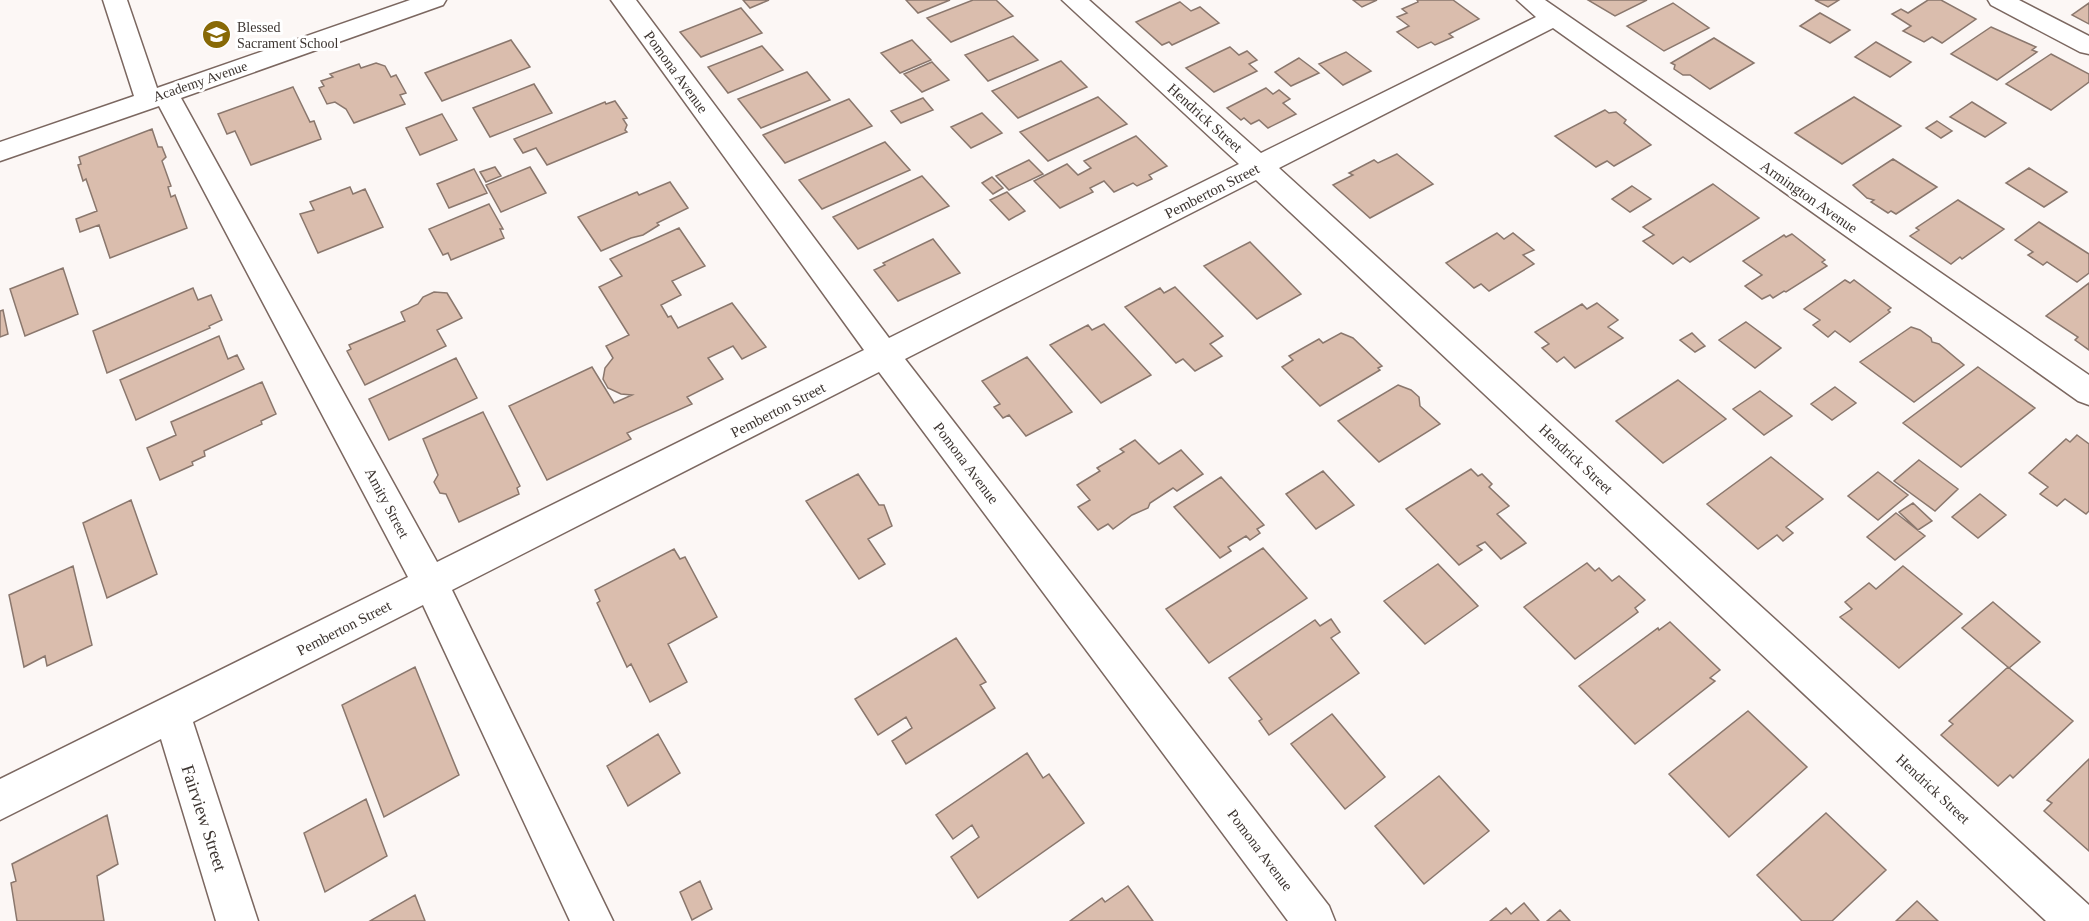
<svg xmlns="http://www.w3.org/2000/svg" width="2089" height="921" viewBox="0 0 2089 921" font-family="'Times New Roman',serif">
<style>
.building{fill:#dabdad;stroke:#8a776d;stroke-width:1.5}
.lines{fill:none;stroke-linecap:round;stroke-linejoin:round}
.minor-casing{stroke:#7b6760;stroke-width:3}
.minor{fill:#fff;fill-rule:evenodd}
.labels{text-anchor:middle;stroke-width:6;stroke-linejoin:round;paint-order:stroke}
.far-poi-label{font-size:14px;fill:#3d3531;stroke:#fff;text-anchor:start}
.far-street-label{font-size:14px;fill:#3d3531;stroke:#fff}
.street-label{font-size:15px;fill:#3d3531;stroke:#fff}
.near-street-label{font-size:18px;fill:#3d3531;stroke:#fff}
</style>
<rect width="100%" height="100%" fill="#fcf7f5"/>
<path class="building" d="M743,0H769L750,8Z
M906,0H950L918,13Z
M973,0H996L1013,16L951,42L927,18Z
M1353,0H1377L1362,7Z
M1417,0H1453L1479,19L1449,34L1453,37L1435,45L1431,42L1418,48L1397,32L1409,26L1397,17L1407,13L1402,9L1418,2Z
M1588,0H1647L1615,16Z
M1815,0H1839L1828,7Z
M1928,0H1941L1976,19L1942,43L1932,37L1924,42L1903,31L1911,26L1892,14L1901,9L1908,13Z
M1180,2L1191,11L1200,7L1219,23L1172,45L1169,42L1162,45L1136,22Z
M1673,3L1709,28L1664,51L1627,26Z
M2089,3V24L2072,15Z
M741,8L762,33L701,57L680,32Z
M1820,13L1850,30L1830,43L1800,26Z
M1991,27L2036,47L2032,50L2037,52L1997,80L1951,54Z
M1013,36L1038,60L988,81L965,55Z
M1714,38L1754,63L1710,89L1690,75H1683L1674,69L1675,65L1671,63Z
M511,40L530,67L442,101L425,73Z
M912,40L931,60L900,73L881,53Z
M1876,42L1911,62L1890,77L1855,57Z
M762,46L783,70L728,93L708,67Z
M1230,47L1239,55L1247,51L1257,60L1249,64L1257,71L1214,92L1186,68Z
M1346,52L1371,71L1343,85L1319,64Z
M2051,54L2089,74V82L2051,110L2006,84Z
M1299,58L1319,73L1291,86L1275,72Z
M1061,61L1087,87L1018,118L992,91Z
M932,62L949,80L922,92L904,74Z
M376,63L385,66L391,77L396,75L406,93L400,95L405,104L354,123L346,109L335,102L327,104L319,88L324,86L321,81L333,77L330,74L359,64L361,68Z
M807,72L830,100L761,128L738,99Z
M534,84L552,113L490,137L473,108Z
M293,87L310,122L314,121L321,139L251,165L235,131L227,134L218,114Z
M1266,88L1273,94L1279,90L1290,99L1283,103L1296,114L1268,128L1259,120L1251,124L1244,118L1241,120L1227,108Z
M1098,97L1127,124L1048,161L1020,132Z
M1854,97L1901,126L1842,164L1795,133Z
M923,98L933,110L901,123L891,111Z
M849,99L872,126L785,163L763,135Z
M615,101L627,118L623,119L627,125L625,130L627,132L547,165L536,148L523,153L514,139L605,102L606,104Z
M1972,102L2006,123L1985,137L1950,117Z
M1605,110L1609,113L1616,112L1626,120L1624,123L1651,145L1614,166L1607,161L1596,167L1555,136Z
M982,113L1002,133L971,148L951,127Z
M442,114L457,140L420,155L406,128Z
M1937,121L1952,131L1941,138L1926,128Z
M152,129L158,147H162L166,157L162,161L171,186L168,187L171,197L175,195L187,228L110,258L99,225L80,232L76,219L97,211L86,179L83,181L78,165L81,164L79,157Z
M1136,136L1167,166L1149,175L1152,179L1137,186L1133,183L1114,192L1104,181L1090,188L1093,192L1060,208L1034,181L1067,164L1078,175L1091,168L1084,161Z
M885,142L910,170L822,209L799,180Z
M1397,154L1433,184L1370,218L1333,185L1353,175L1349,173L1374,160L1378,163Z
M1893,159L1937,187L1896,214L1891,211L1888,213L1871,202L1874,200L1867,198L1853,185Z
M1029,160L1043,174L1009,190L996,176Z
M495,167L501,176L486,182L480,172Z
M530,167L546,193L501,212L486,185Z
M2029,168L2067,192L2044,207L2006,183Z
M474,169L487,193L449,208L437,184Z
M922,176L949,206L858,249L833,217Z
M992,177L1003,188L993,194L982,183Z
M670,182L688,208L657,223L659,225L643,235L631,238L601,251L578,217L637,192L639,195Z
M1713,184L1759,218L1690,262L1683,257L1673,264L1643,241L1654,235L1643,227Z
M1632,186L1651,199L1630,212L1612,199Z
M350,187L353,194L365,189L383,227L318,253L300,214L314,210L310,202Z
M1007,192L1025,211L1009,220L990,200Z
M1958,200L2004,229L1962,259L1960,257L1951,264L1910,236L1919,230L1916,228Z
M489,204L503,229H500L504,238L451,260L448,253L443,255L429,229Z
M2039,222L2089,254V273L2077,282L2047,262L2043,265L2028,255L2033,252L2015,240Z
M679,228L705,266L672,281L681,295L661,305L668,317L671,316L678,328L732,303L766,347L742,359L733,346L708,358L723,379L687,397L692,404L627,433L631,439L547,480L509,406L592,367L614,403L632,395L621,394L608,388L603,379L605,368L613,358L606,346L629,335L599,287L622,276L610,259Z
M1497,233L1504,239L1513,233L1534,250L1523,255L1534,264L1489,291L1481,284L1474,288L1446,263Z
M1792,234L1825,260L1822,262L1827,266L1786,292L1784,291L1773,298L1770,295L1762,299L1745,286L1762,275L1743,261L1784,235L1786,237Z
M933,239L960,273L898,301L874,270L885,265L883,263Z
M1250,242L1301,294L1257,319L1204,266Z
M63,268L78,314L25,336L10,289Z
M1845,280L1850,283L1854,280L1891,308L1888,310L1890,312L1850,342L1835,331L1828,337L1813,325L1820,320L1804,309Z
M2089,283V350L2075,340L2078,337L2046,316Z
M1175,287L1223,336L1210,344L1222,356L1195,371L1183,359L1176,363L1125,307L1160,288L1164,293Z
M193,288L198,300L211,295L222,320L209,326L210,328L107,373L93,331Z
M434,292L447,293L462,318L437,330L446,346L365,385L347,351L351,349L349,345L405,321L401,312L418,304L423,297Z
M1597,303L1618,320L1608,327L1623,338L1575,368L1564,357L1557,362L1542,348L1549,344L1535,332L1582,304L1587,309Z
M3,310L8,334L0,337V311Z
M1746,322L1781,348L1755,368L1719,340Z
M1104,324L1151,375L1101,403L1050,345L1088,325L1092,330Z
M1911,327L1920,330L1931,338L1932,342L1939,344L1964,365L1914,402L1860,362Z
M1341,333L1353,338L1382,366L1378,368L1380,370L1320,406L1282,367L1293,360L1289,356L1319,339L1323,343Z
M1692,333L1705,346L1695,352L1680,340Z
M219,336L228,359L237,355L244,369L136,420L120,380Z
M1027,357L1072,412L1026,436L1009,415L1003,418L994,407L1000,404L982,381Z
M456,358L477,398L389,440L369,399Z
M1978,367L2035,408L1961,467L1903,423Z
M1678,380L1726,419L1663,463L1616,421Z
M262,382L276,414L261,421L262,424L204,451L205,456L192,462L193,465L160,480L147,448L176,435L171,422Z
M1398,385L1411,390L1419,397L1420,406L1440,424L1379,462L1338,421Z
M1835,387L1856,403L1832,420L1811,404Z
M1760,391L1792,416L1764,435L1733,409Z
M483,412L520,486L517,488L519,494L459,522L446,494L440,493L434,482L438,475L423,439Z
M2077,435L2089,444V511L2086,514L2065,499L2057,506L2040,494L2048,487L2029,473L2066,439L2070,442Z
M1135,440L1159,464L1181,450L1203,474L1177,491L1173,488L1150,503L1148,508L1132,515L1113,529L1108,524L1098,530L1078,507L1090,500L1077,485L1100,471L1097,468L1124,452L1120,449Z
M1771,457L1823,499L1786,527L1793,533L1783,541L1777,535L1758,549L1707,504Z
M1919,460L1958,489L1935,511L1894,481Z
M1471,469L1478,476L1482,474L1492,484L1489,487L1509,506L1497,514L1526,543L1501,559L1485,542L1477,546L1482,550L1459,565L1406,509Z
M1323,471L1354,505L1316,529L1286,494Z
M1878,472L1908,495L1878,520L1848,496Z
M858,474L879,505H884L892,526L868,539L885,564L859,579L806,501Z
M1221,477L1264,525L1257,529L1260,533L1250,540L1246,536L1228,547L1231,551L1220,558L1174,507Z
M1980,494L2006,515L1978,538L1952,517Z
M131,500L157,574L107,598L83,523Z
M1913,503L1932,521L1918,530L1899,512Z
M1896,513L1925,536L1895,560L1867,537Z
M1263,548L1307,598L1209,663L1166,609Z
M674,549L680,559L685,557L717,617L668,644L687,682L650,702L631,664L627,667L597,603L600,601L595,590Z
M1587,563L1595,571L1599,568L1612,581L1619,576L1645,600L1635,608L1638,612L1575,659L1524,607Z
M1438,564L1478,606L1425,644L1384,601Z
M73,566L92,645L47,666L45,656L24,667L9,595Z
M1903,566L1962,614L1899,668L1840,617L1852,609L1845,602L1869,583L1876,589Z
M1993,602L2040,642L2009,668L1962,628Z
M1331,619L1340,632L1331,638L1359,673L1269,735L1259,721L1262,719L1229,678L1315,620L1320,626Z
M1670,622L1720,670L1710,678L1715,681L1635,744L1579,686L1658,628L1659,630Z
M956,638L986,682L980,685L995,708L906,764L892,741L912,728L906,717L878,735L855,699Z
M415,667L459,775L384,817L342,705Z
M2008,667L2073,721L2013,778L2010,775L1998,786L1941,735L1953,724L1949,721Z
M1748,711L1807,767L1729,837L1669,774Z
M1332,714L1385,777L1345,809L1291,744Z
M658,734L680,773L628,806L607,766Z
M1027,753L1043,778L1049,774L1084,823L978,898L951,857L979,837L972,825L953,839L936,815Z
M2089,759V851L2044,811L2052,803L2047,800Z
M1439,776L1489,831L1424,884L1375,826Z
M366,799L387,856L325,892L304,833Z
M1826,813L1886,870L1832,921H1802L1757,875Z
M107,815L118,864L97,876L104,921H17L11,883L16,881L12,864Z
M700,881L712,909L692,920L680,892Z
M1128,886L1153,921H1070L1102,898L1105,902Z
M415,895L425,921H370Z
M1917,901L1938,921H1896Z
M1524,903L1539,921H1490L1506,908L1511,914Z
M1560,910L1570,921H1547Z"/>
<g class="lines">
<defs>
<path id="minor" d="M103,0H127L157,88L410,0H446L443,5L181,98L437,562L864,350L611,0H636L889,338L1239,164L1062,0H1089L1261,153L1536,17L1517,0H1545L2089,375V405L2078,401L1553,28L1279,168L2089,905V921H2046L1256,180L905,359L1329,906L1335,921H1288L879,372L452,590L613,921H570L423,605L193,722L258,921H216L161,739L0,820V779L408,577L159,106L0,161V142L134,96Z
M1988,0H2019L2089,36V54L2080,52L1991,5Z"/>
</defs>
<use href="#minor" class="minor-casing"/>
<use href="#minor" class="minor"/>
</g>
<defs>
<symbol id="school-disc" viewBox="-11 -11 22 22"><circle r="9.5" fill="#886906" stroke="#fff"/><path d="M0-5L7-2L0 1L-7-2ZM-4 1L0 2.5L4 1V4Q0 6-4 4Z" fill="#fff"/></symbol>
</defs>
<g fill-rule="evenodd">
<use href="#school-disc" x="200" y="18" width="33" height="33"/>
</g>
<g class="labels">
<g class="far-poi-label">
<text x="237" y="32">Blessed<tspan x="237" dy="16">Sacrament School</tspan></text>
</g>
<g class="far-street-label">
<text transform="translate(200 81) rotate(-19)" y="5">Academy Avenue</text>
</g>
<g class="street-label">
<text transform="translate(676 72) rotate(54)" y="5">Pomona Avenue</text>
<text transform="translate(1205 118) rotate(42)" y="5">Hendrick Street</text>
<text transform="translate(1212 191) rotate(-27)" y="5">Pemberton Street</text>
<text transform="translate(1809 197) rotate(35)" y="5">Armington Avenue</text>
<text transform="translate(778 410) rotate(-27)" y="5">Pemberton Street</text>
<text transform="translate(1576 459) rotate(43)" y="5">Hendrick Street</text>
<text transform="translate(966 463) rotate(53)" y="5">Pomona Avenue</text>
<text transform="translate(387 503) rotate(62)" y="5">Amity Street</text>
<text transform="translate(344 628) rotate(-27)" y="5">Pemberton Street</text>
<text transform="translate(1933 789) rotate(43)" y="5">Hendrick Street</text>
<text transform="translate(1260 850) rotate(53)" y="5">Pomona Avenue</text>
</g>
<g class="near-street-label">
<text transform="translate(204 818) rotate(72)" y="6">Fairview Street</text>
</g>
</g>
</svg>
